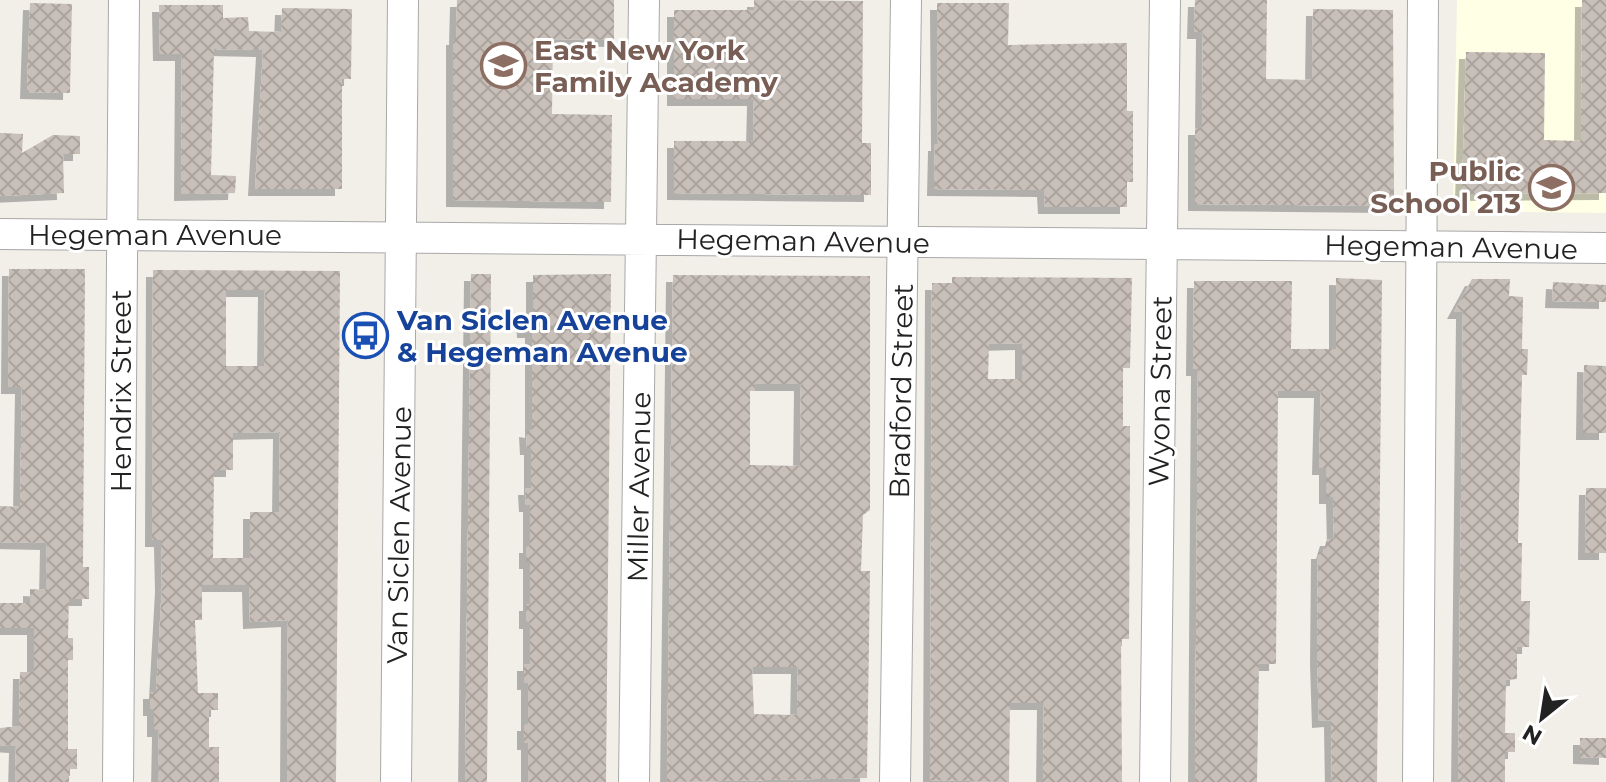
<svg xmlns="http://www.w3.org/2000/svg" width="1606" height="782" viewBox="0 0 1606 782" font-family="Montserrat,sans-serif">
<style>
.education{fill:#ffffe5}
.building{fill:url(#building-cross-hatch);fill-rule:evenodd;filter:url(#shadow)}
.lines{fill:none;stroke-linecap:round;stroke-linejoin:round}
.minor-casing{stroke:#a9a9a9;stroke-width:32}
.minor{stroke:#fff;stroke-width:30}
.labels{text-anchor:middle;stroke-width:6;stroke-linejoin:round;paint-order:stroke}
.education-label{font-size:28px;font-weight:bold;fill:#785e54;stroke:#fff;text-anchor:start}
.street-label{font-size:28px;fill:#222;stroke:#fff}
.transit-label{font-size:28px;font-weight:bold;fill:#164399;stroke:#fff;text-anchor:start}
</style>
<defs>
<pattern id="building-cross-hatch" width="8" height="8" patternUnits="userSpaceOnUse" patternTransform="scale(2)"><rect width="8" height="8" fill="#c7bfb8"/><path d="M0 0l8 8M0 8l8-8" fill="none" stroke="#aba49e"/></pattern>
<filter id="shadow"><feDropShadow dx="-7" dy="7" stdDeviation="0" flood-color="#0004"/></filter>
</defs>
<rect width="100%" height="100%" fill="#f2efe9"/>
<path class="education" d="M1457,0H1606V213L1453,211Z"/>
<path class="building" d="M457,0H614V40L553,39L552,114L612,115L611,202L453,200V38H456Z
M754,0L863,1L862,143H871V195L674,193V141H753L754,99H674V10H754Z
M1195,0H1267L1266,79L1312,80L1313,9L1393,10L1394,206L1195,204V128H1202L1203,32H1194Z
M1582,0H1606V193L1462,194L1466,52L1545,53L1544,140L1581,141Z
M30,3L72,4L70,93L27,92Z
M937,3H1009L1008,45L1127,43V111H1133V182H1127V207H1045L1044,190L934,189L935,144H938Z
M159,5H223V18L248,17L249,31L281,32L282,8L352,9L351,79H342V189H255L263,50L214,49L211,175L236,176L235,193L181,194L182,54H160Z
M0,133L23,134L22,153L53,135L80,136V154H63L64,193L0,196Z
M9,269H85L83,567H89V599H69L68,638H73V660H68V749H77V769H69V782H15L16,746L0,745V728L19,726L20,672H34V628H0V603H30V589L46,590L47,543L0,542V506L20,507L22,387H8Z
M153,270L340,271L336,782H287L288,620L250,622L249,585H202V620H195L198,693H218V710H209V747H219V782H158L159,730H154V709H150V692H156L162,585L161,540H152ZM226,290H265L264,366H226ZM280,432L279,512H250V558H213L214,470H233V433Z
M471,274H491L487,782H465Z
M611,274L606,782H528V743H524V724H528V683H524V664H530V622H526V604H530V562H526V546H530V505H526L525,488H531V448H527L526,430L532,431V331H524L523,314H533V275Z
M673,275L870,276V510L863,515L861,571H870L867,778L667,782ZM755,384H801L800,466L750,465V391H755ZM752,667H798L797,715L754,714Z
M952,277L1132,278L1130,368H1123V426H1130V465L1129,639H1121L1122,782H1043L1044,703H1010L1009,782L930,780L932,283H952ZM1022,343V379H988L989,344Z
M1336,278L1382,280L1377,782H1332L1331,720L1319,721L1317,657L1318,552H1323L1327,539H1334L1333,497H1326V468H1319L1321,391H1278L1276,664H1259L1257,782H1195L1198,369H1193L1194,281H1292L1291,349H1336Z
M1472,279H1510L1509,296L1523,297L1522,349H1528L1527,375H1522L1518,543H1522L1521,601H1530L1529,647H1517V679L1506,680L1505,733H1515V752H1505V782H1458L1463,312H1454Z
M1553,282L1606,285V302L1552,301Z
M1584,365L1606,366V433H1583Z
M1586,488H1606V553H1585Z
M1580,738H1606V758L1580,757Z"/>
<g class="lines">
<defs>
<path id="minor" d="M0,234L1606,248
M118,782L124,0
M396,782L403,0
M634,782L644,0
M895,782L906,0
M1155,782L1165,0
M1418,782L1423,0"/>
</defs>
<use href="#minor" class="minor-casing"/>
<use href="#minor" class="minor"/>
</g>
<defs>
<symbol id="school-ring" viewBox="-11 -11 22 22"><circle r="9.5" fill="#fff" stroke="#8d6e63" stroke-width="1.5"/><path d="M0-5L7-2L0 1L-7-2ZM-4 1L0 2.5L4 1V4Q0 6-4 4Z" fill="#8d6e63"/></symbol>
<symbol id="bus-ring" viewBox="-11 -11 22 22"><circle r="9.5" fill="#fff" stroke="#1a4fb4" stroke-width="1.5"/><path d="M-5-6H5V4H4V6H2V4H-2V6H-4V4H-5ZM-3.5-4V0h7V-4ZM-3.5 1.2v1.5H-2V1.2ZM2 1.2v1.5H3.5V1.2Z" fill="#1a4fb4"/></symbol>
</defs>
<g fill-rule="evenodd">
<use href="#school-ring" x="478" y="40" width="51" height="51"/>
<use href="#school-ring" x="1526" y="162" width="51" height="51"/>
<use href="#bus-ring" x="340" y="310" width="51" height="51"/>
</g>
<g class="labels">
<g class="education-label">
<text x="534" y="60">East New York<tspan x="534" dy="32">Family Academy</tspan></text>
<text x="1521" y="181" text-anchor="end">Public<tspan x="1521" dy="32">School 213</tspan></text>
</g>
<g class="street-label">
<text x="155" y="245">Hegeman Avenue</text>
<text transform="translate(803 241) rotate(1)" y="10">Hegeman Avenue</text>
<text transform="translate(1451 247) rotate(1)" y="10">Hegeman Avenue</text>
<text transform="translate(121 391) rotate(-90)" y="10">Hendrix Street</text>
<text transform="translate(901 391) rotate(-89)" y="10">Bradford Street</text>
<text transform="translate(1160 391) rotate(-89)" y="10">Wyona Street</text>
<text transform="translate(639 487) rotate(-89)" y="10">Miller Avenue</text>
<text transform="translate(399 535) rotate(-89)" y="10">Van Siclen Avenue</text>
</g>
<g class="transit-label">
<text x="397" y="330">Van Siclen Avenue<tspan x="397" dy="32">&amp; Hegeman Avenue</tspan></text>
</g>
</g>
<g transform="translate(1542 718) rotate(210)" stroke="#ffffff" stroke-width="6" paint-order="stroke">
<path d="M0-6L14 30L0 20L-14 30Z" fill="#222222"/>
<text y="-12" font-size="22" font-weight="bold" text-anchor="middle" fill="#222222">N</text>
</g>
</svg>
